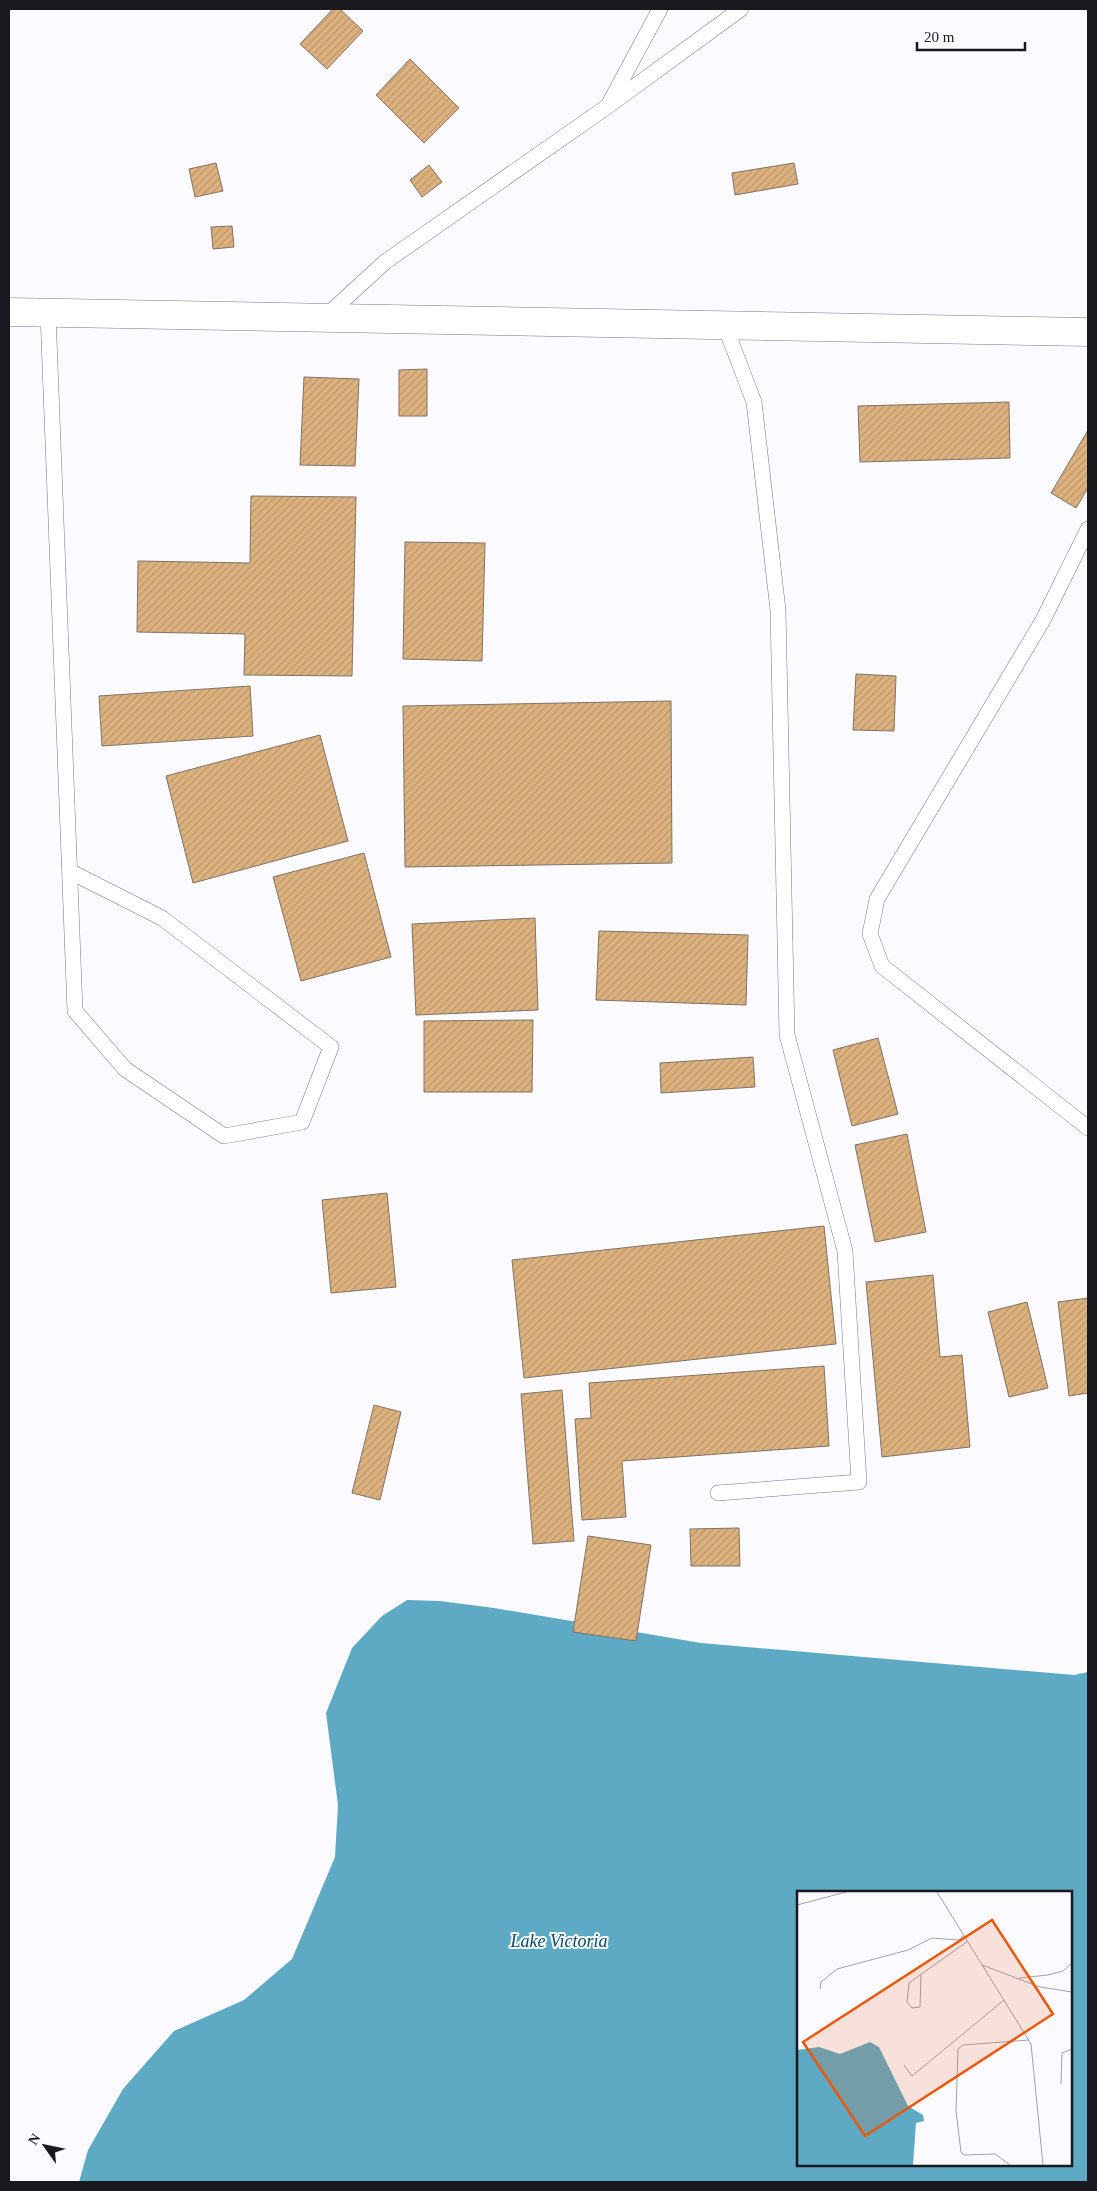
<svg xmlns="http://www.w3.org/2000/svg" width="1097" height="2191" viewBox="0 0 1097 2191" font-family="Georgia,serif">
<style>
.water{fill:#5eaac4;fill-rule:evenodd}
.building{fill:url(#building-hatch);stroke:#7e7367}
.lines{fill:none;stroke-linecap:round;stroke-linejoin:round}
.service-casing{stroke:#7a7887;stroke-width:16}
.minor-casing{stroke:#7a7887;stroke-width:29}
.service{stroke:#fff;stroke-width:15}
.minor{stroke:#fff;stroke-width:28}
.labels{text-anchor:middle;stroke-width:4;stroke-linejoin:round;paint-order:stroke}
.water-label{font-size:18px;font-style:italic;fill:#064b5d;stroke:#fbfafe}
.inset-road{fill:none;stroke:#a1a0a4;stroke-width:1}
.view{fill:#e8590c;fill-opacity:0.15;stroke:#e8590c;stroke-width:2.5}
.inset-edge{fill:none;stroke:#19181e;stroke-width:2.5}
</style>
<defs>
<pattern id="building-hatch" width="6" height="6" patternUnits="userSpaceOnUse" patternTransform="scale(1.25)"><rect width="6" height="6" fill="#dcb17e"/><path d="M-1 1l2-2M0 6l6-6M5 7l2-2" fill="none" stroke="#bc986c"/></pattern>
</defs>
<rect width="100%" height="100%" fill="#fbfafe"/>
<path class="water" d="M407,1600L440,1601L494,1608L701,1643L1074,1675L1088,1672V2182H79L88,2150L123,2089L174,2031L244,2000L292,1959L335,1857L338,1805L326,1713L352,1648L382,1616ZM798,1892H1071V2165H798Z"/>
<path class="building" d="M333,9H340L363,31L327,69L300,44Z
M410,59L459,108L424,143L376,95Z
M216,163L223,191L195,197L189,169Z
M794,163L798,184L735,195L732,173Z
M429,165L442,182L422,197L410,180Z
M232,226L234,247L213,249L211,227Z
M427,369V416H399V370Z
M304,377L359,379L355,466L300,465Z
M1009,402L1010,458L860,462L858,406Z
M1088,430V488L1076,508L1051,493Z
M251,496L356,497L352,676L244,675L245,634L137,632L138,561L250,563Z
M405,542L485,543L482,661L403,659Z
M856,674L896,676L894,731L853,730Z
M250,686L253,736L102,746L99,696Z
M671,701L672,863L405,867L403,706Z
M320,735L348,841L193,883L166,776Z
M364,853L391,957L301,981L273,877Z
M535,918L538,1010L416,1015L412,924Z
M599,931L748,935L746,1005L596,1000Z
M533,1020L532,1092H424V1021Z
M878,1038L898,1114L852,1126L833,1050Z
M753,1057L755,1087L661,1093L660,1063Z
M907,1134L926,1232L875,1242L855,1145Z
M387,1193L396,1287L331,1293L322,1200Z
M824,1226L836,1344L524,1378L512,1260Z
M933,1275L940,1357L962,1355L970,1447L882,1457L866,1282Z
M1088,1298V1393L1069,1396L1058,1302Z
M1027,1302L1048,1388L1009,1397L988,1312Z
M824,1366L829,1446L622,1461L626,1517L582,1520L575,1419L591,1418L589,1383Z
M562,1390L574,1541L533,1544L521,1394Z
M374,1405L401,1412L380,1500L352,1493Z
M739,1528L740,1566H691L690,1529Z
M588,1536L651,1545L636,1641L573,1632Z"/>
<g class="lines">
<defs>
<path id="service" d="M610,102L660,9
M48,313L75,1011L125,1069L224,1136L302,1122L331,1047L162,918L71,872
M325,317L385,262L608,106L741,9
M1088,529L1043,620L877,899L870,934L882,966L1088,1128
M718,1493L859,1482L845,1251L787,1035L778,610L754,402L725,326"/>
<path id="minor" d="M9,312L1088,332"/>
</defs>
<use href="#service" class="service-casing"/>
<use href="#minor" class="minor-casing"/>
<use href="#service" class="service"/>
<use href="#minor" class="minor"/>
</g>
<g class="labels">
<g class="water-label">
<text x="559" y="1947">Lake Victoria</text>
</g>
</g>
<g transform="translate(797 1891)">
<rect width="275" height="275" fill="#fbfafe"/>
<path d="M73,151L82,156L111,215L126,224L127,230L119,232L116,274H0V159L22,156L43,163Z" fill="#5eaac4"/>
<path class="inset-road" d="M140,1L234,153L246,274M0,14L49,1M185,74L243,96L275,101M124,84L123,116L115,117L110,111L112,92L171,50M222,87L251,84L266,80L275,72M23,98L24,91L40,78L111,59L135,47L161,49L167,45M107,174L115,185L207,109M264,193L265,162L275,158M213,274L198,263L167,264L164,261L159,220L161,158L166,154L232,149"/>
<path class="view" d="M195,29L256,123L68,245L6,151Z"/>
<rect width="275" height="275" class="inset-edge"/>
</g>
<rect width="1097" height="2191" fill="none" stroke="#19181e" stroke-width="20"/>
<g transform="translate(45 2146) rotate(303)" stroke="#fbfafe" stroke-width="4" paint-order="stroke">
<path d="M0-4L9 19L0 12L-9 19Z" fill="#19181e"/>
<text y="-8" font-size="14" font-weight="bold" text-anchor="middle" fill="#19181e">N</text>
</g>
<path d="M917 42v8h108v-8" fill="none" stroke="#19181e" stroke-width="2.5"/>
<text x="924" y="42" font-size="15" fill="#19181e" stroke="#fbfafe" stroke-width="4" paint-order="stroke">20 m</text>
</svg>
